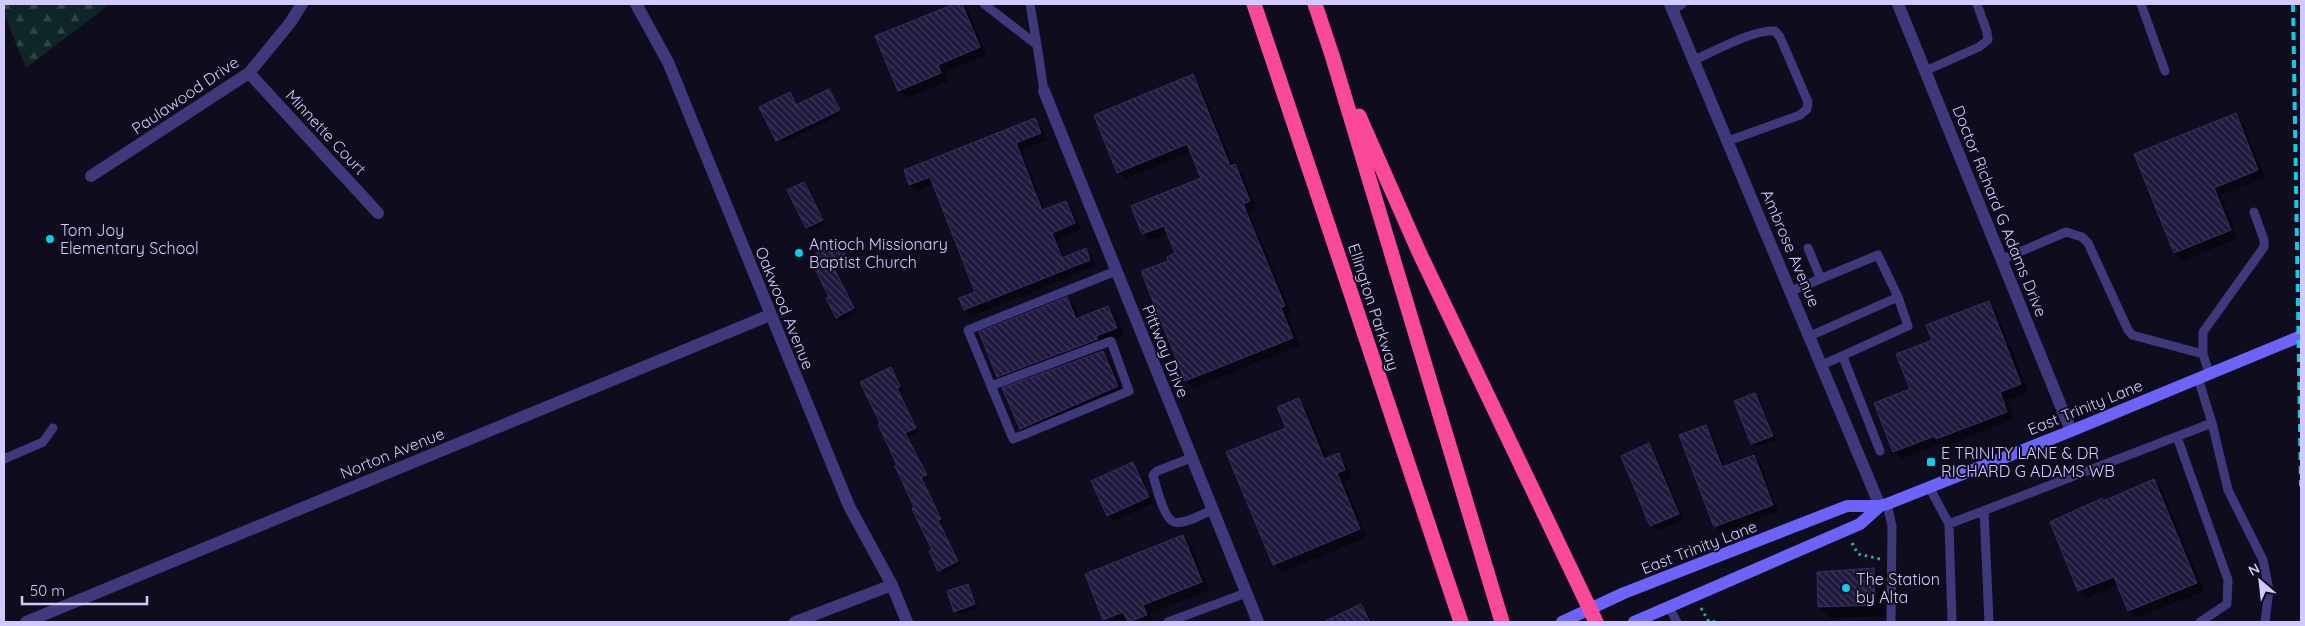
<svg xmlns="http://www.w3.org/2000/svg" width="2305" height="626" viewBox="0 0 2305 626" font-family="Quicksand,sans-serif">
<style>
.forest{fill:url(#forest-firs)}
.shadow{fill:#0007}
.building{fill:url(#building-back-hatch);stroke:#392c68}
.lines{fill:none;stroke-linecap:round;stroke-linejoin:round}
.path{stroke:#31aaa7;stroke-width:3;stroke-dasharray:2.5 4;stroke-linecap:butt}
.service{stroke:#3d397a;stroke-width:9}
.minor{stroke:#3d397a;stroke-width:12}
.secondary{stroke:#6c64fa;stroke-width:12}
.motorway{stroke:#f94998;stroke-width:15}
.rail{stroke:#08ceeb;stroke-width:4;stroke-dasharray:8 6;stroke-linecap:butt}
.poi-dot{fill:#08ceeb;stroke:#0f0c1d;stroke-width:2}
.labels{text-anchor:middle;stroke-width:4;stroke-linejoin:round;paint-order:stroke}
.street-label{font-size:16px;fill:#d1cafd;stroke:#0f0c1d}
.poi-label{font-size:16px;fill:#d1cafd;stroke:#0f0c1d;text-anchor:start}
</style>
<defs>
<pattern id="forest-firs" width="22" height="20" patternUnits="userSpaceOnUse" patternTransform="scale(1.25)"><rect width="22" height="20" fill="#0f2626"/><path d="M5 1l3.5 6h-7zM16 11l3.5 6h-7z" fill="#314446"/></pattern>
<pattern id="building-back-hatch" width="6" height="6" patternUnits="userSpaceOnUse" patternTransform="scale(1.25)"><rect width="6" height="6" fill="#21193d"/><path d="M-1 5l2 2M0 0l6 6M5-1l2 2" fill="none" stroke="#40395a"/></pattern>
</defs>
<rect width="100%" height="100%" fill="#0f0c1d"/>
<path class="forest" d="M4,4H110L26,68L4,14Z"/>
<path class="shadow" d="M957,4H962L968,10L987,55L945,72L948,81L907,98L899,90L877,36Z
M1192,76L1199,83L1234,166L1242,173L1256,208L1249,211L1291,313L1287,315L1300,345L1193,388L1186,381L1142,272L1170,261L1177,254L1168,233L1150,240L1143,233L1203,179L1192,152L1125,179L1118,172Z
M829,90L842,114L781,144L761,107L790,94L797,106Z
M2235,115L2243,123L2265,178L2221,195L2238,238L2183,261L2175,253L2136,155Z
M1035,120L1041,126L1047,140L1022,150L1045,210L1066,202L1072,208L1081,230L1057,240L1065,258L1085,250L1092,256L1096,266L972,316L965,309L977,293L934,184L917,191L910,185L905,171Z
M804,183L826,224L810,231L807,227Z
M838,244L851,265L837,272L857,312L841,321L837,317L830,298L811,258Z
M1067,299L1075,307L1080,319L1108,308L1116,315L1124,336L1006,384L998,376Z
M1988,302L1996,310L2028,392L2007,400L2014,419L1945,446L1942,443L1901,459L1894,451L1912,390L1934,340Z
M1102,352L1110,360L1125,394L1029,436L1021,428L1004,389Z
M890,369L903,391L900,392L919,432L908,437L929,479L924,481L943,523L941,524L961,565L943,574L939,570L882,423Z
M1755,394L1759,398L1776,440L1756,447L1752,444L1736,402Z
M1299,400L1306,407L1328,459L1338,455L1346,463L1352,478L1344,481L1367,537L1282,572L1274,564Z
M1705,426L1711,432L1725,468L1754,456L1760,462L1778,511L1721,533L1716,527L1681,436Z
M1649,445L1655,451L1684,520L1657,531L1651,525Z
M1132,463L1138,469L1154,503L1114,521L1108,515Z
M2154,481L2162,489L2204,591L2136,618L2129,611L2118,585L2087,598L2079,590L2102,499L2104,501Z
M1183,536L1191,544L1209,590L1150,613L1154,622H1107L1104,619Z
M1874,569L1885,580V616L1830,618L1819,607Z
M968,585L971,589L978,608L959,615L955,611Z
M1361,605L1367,611L1372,622H1326Z
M1716,618L1721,622H1706Z
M1732,618L1736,622H1723Z"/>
<path class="building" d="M954,4H962L980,47L938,65L941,73L898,91L875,36Z
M1193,74L1230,166L1235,164L1250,201L1243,204L1285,306L1281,308L1293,338L1185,381L1141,271L1168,261L1167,257L1175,253L1164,226L1142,234L1131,206L1201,178L1187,144L1117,173L1094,115Z
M829,89L840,110L776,141L759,107L790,92L796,105Z
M2236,113L2258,170L2214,188L2231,230L2174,253L2134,154Z
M1035,118L1041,133L1016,143L1042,210L1066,201L1075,223L1052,233L1062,258L1086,248L1090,260L964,310L959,298L975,292L930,177L909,185L904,170Z
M804,182L823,220L806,228L787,190Z
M839,243L848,261L834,268L854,308L836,318L826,298L829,297L809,257Z
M1067,297L1076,319L1108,306L1117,328L1096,336L1098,339L997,377L979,332Z
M1989,301L2021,384L2000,392L2007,412L1936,439L1935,436L1893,452L1874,403L1910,389L1896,354L1932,340L1926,325Z
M1103,351L1118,386L1020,429L1002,388Z
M891,367L900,387L897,388L916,428L905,433L927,475L921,477L941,519L938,520L958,561L938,571L929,551L932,550L912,509L914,507L895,466L897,465L878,424L880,423L860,382Z
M1755,393L1773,436L1751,444L1734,401Z
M1299,398L1324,459L1339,453L1345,470L1337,473L1360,529L1273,565L1226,452L1286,428L1277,407Z
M1706,425L1722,467L1754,455L1773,505L1714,527L1679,435Z
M1649,443L1679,514L1650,526L1621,456Z
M1133,462L1149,497L1107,516L1091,481Z
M2154,479L2197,583L2128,611L2114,577L2078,591L2050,522L2102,498L2103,501Z
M1183,535L1202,582L1143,605L1147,615L1128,622L1123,612L1103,620L1085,574Z
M1874,568L1875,605L1818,607L1817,572Z
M968,584L975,604L954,612L947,591Z
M1361,604L1370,622H1323Z"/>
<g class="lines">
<path class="path" d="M1852,543L1858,554L1880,559
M1701,608L1709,622
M1713,622L1717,620L1718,622"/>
<path class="service" d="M984,4L1037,45L1044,91
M1030,4L1037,45
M2141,4L2165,71
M1673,10L1682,4
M1694,60C1715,51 1754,29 1775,31L1780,37L1808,102L1807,109L1800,115L1728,141
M1925,71L1979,47L1988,40L1987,32L1977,4
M1808,248L1820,277
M2001,260L2066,232L2082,237L2088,243L2128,330L2132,335L2203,354
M1791,291L1878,255L1898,297L1908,326L1822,365
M1810,336L1898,297
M1843,357L1880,451
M2209,373L2203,354V332L2264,247V240L2254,212
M991,386L1111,341L1129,391L1013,439L968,330L1116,271
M2212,423L2228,490L2263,560L2269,590L2265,622
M2177,437L2228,580L2227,604L2200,622
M1191,458L1157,471L1153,475C1156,486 1164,519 1174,522C1185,525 1202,514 1212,510
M4,459L43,442L53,428
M1929,487L1949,524L2212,423L2198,378
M1887,504L1892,526L1891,622
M1984,511L1989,622
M1949,524L1952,622
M1669,607L1677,622
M1168,622L1246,593"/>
<path class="minor" d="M636,4L668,62L849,506L892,585L907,622
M1670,4L1880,506
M1898,4L2071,431
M249,73L378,213
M1044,91L1258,622
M91,176L249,73L290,23L302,4
M26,622L770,315
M795,622L892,585"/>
<path class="secondary" d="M1562,622L1624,593L1847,506H1880L1887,504L2071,431L2301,336
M1634,622L1860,524L1880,506"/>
<path class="motorway" d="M1254,4L1461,622
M1315,4L1332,55L1502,622
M1359,116L1419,252L1596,622"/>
<path class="rail" d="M2293,4L2301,486"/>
</g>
<g class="poi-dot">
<circle cx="50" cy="239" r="5"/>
<circle cx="799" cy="253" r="5"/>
<rect x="1926" y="457" width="10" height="10" rx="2.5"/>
<circle cx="1846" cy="588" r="5"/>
</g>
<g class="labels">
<g class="street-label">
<text transform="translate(185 95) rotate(-34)" y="6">Paulawood Drive</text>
<text transform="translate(326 132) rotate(47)" y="6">Minnette Court</text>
<text transform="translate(2000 211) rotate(68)" y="6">Doctor Richard G Adams Drive</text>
<text transform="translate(1791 248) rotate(67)" y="6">Ambrose Avenue</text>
<text transform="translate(1374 307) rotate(72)" y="6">Ellington Parkway</text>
<text transform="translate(785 308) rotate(68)" y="6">Oakwood Avenue</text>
<text transform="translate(1166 351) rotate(68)" y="6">Pittway Drive</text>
<text transform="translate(2085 407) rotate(-22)" y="6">East Trinity Lane</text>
<text transform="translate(392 453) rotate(-22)" y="6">Norton Avenue</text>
<text transform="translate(1699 547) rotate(-21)" y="6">East Trinity Lane</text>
</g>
<g class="poi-label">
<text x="60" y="236">Tom Joy<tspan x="60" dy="18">Elementary School</tspan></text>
<text x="809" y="250">Antioch Missionary<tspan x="809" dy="18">Baptist Church</tspan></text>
<text x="1941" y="459">E TRINITY LANE &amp; DR<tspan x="1941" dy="18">RICHARD G ADAMS WB</tspan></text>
<text x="1856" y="585">The Station<tspan x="1856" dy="18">by Alta</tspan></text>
</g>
</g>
<rect width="2305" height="626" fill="none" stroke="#d1cafd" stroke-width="10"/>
<g transform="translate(2260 581) rotate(332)" stroke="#0f0c1d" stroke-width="4" paint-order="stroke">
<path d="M0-4L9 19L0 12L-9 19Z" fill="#d1cafd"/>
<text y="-8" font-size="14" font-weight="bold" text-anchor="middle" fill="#d1cafd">N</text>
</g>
<path d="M22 596v8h125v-8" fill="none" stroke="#d1cafd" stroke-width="2.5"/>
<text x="30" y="596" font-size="15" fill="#d1cafd" stroke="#0f0c1d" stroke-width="4" paint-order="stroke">50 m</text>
</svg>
